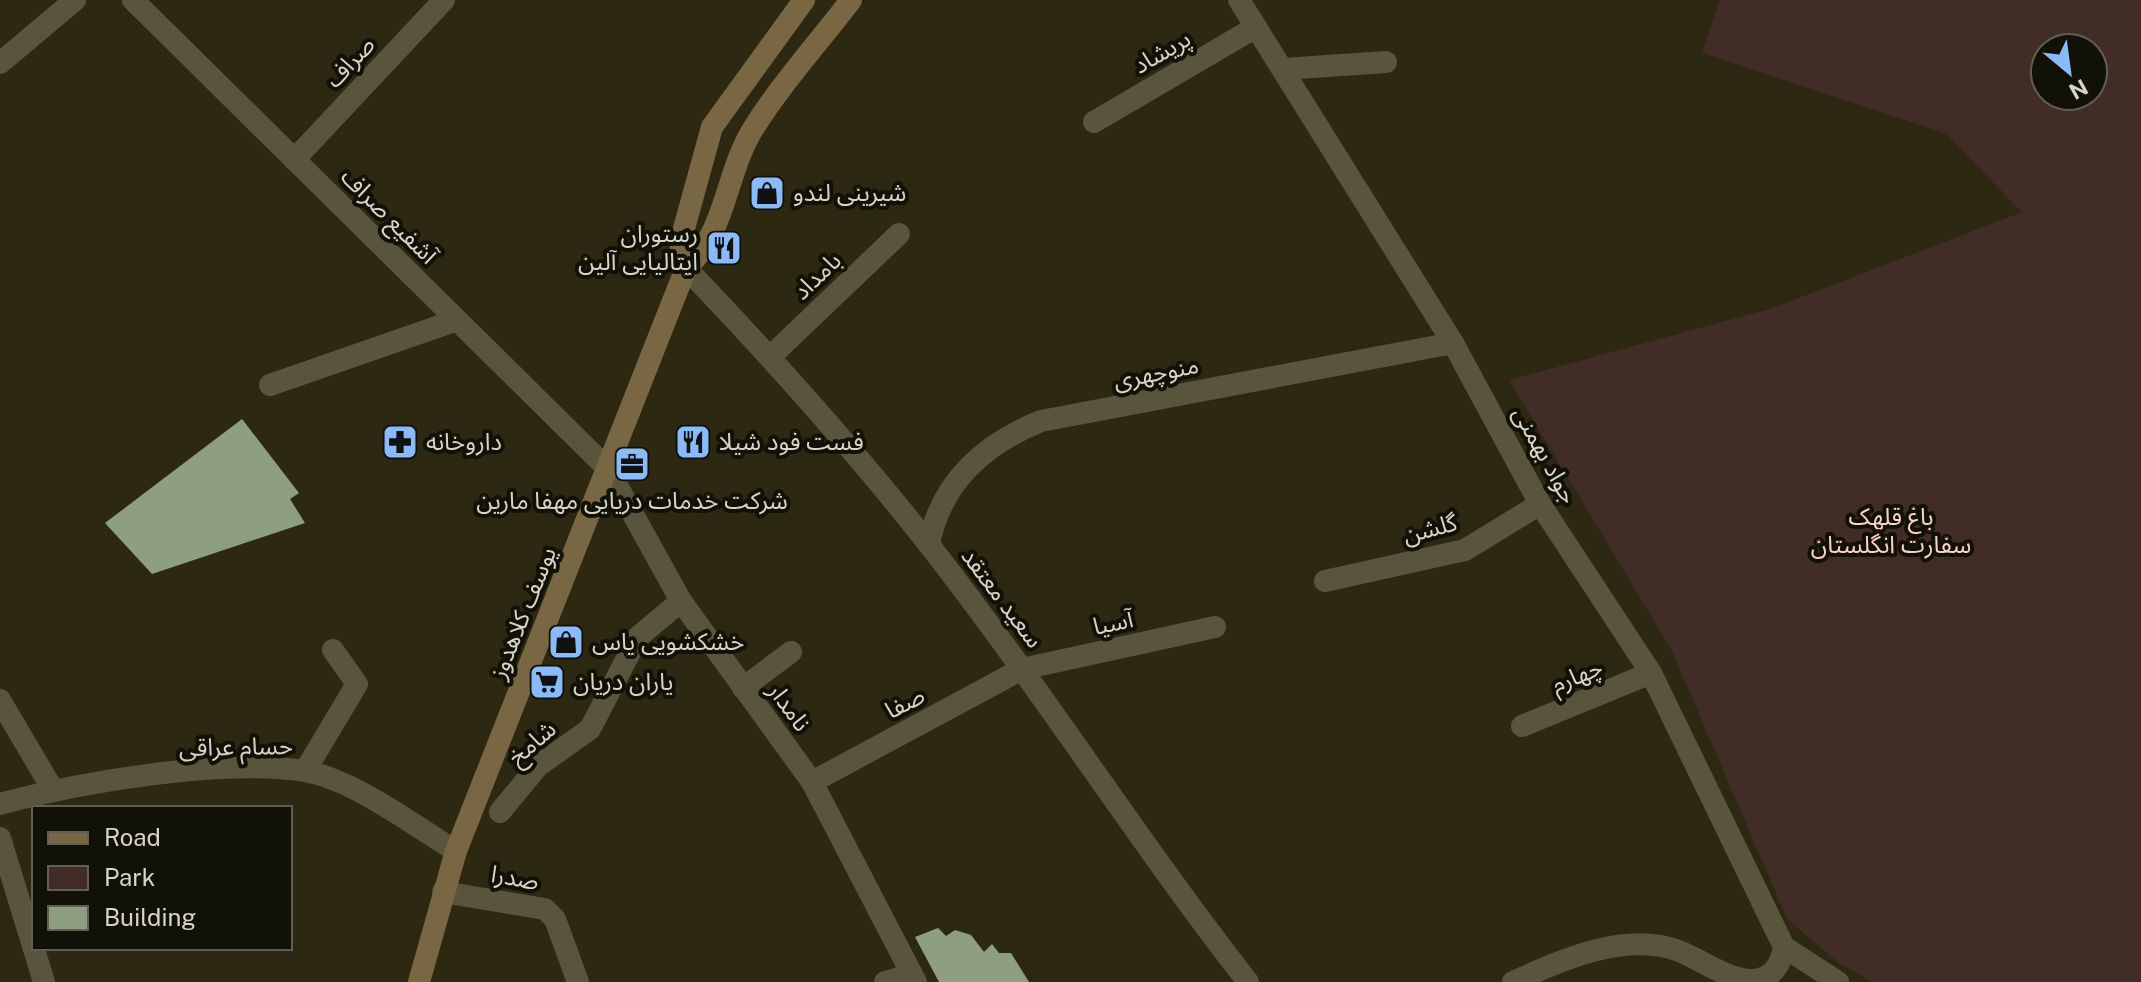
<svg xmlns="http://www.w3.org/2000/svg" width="2141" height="982" viewBox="0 0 2141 982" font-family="'Public Sans','Noto Sans Arabic',sans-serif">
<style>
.green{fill:#422d26;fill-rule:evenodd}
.building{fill:#8d9f80}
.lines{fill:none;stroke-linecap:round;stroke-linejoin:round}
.minor{stroke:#59553c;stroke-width:22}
.tertiary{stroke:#59553c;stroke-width:22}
.secondary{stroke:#796744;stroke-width:22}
.labels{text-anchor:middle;stroke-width:8;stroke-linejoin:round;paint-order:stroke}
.street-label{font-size:24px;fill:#d7d5c7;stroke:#121107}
.poi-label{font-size:24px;fill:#d7d5c7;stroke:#121107;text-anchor:start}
.park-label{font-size:24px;fill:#f9d3c6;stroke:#121107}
</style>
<rect width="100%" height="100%" fill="#2c2811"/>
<path class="green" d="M1720,0H2141V982H1873L1840,964L1787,919L1673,653L1509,380L1773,308L2022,212L1945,133L1702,53ZM2045,48H2093V96H2045Z"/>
<path class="building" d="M242,419L299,493L290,499L305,523L152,574L105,523Z
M938,928L946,936L955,930L971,935L984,952L992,944L999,953H1011L1029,982H939L915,937Z"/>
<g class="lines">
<path class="minor" d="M133,0L608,469L681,601L812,782L916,982
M0,63L75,0
M1283,69L1386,62
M1094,122L1256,27
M294,160L444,0
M686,268C771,357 854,449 930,546C1041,688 1137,840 1248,982
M770,357L899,234
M270,385L457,320
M929,544C941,482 984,444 1041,421L1453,343
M1325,581L1465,550L1540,504
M743,688L791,652
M0,700L53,790
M1522,726L1651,673
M305,771L357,684L333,650
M812,782L1022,669L1215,627
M0,804C81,782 222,758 304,771C353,779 413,825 456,851
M500,812L538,766L590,729L638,637L681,601
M0,838L44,982
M443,892L545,909L555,919L578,982
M885,982L912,974"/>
<path class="tertiary" d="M1239,0L1453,343L1540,504L1651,673L1784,947L1838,982
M1513,982C1562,960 1625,931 1679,951C1702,960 1729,981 1753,980C1773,979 1781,964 1784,947"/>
<path class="secondary" d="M686,268L680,243L712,127L804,0
M419,982L456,851L686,268C727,231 725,174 753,129C781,84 819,42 851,0"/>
</g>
<defs>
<symbol id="shop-square" viewBox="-11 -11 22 22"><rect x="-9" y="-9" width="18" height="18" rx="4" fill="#89bafc" stroke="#121107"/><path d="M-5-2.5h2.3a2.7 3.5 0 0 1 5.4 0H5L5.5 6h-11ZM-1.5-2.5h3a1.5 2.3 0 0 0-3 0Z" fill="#111"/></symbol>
<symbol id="restaurant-square" viewBox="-11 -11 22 22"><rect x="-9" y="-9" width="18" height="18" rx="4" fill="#89bafc" stroke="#121107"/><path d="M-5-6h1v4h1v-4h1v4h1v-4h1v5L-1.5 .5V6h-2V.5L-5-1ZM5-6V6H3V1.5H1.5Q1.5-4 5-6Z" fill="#111"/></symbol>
<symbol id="pharmacy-square" viewBox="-11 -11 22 22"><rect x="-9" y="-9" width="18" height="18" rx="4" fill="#89bafc" stroke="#121107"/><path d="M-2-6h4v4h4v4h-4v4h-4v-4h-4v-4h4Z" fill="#111"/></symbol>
<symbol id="office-square" viewBox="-11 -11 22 22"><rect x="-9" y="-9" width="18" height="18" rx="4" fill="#89bafc" stroke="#121107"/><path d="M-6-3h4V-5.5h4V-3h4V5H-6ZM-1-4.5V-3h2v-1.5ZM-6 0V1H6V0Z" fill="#111"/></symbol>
<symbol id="supermarket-square" viewBox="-11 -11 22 22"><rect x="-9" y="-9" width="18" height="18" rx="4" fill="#89bafc" stroke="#121107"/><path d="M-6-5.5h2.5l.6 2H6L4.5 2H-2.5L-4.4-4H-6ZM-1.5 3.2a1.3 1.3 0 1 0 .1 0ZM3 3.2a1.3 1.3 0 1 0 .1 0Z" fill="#111"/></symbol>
</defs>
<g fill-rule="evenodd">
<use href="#shop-square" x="747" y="173" width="40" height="40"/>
<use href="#restaurant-square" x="704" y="228" width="40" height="40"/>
<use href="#pharmacy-square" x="380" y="422" width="40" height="40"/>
<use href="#restaurant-square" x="673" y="422" width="40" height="40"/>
<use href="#office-square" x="612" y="444" width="40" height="40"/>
<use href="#shop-square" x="546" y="622" width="40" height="40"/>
<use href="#supermarket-square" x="527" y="662" width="40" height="40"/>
</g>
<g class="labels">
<g class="street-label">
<text transform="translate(1162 52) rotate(-30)" y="8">پریشاد</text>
<text transform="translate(350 62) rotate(-47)" y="8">صراف</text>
<text transform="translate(389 216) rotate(45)" y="8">آشفیع صراف</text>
<text transform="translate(817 276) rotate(-44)" y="8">بامداد</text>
<text transform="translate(1156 373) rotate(-11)" y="8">منوچهری</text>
<text transform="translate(1545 455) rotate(61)" y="8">جواد بهمنی</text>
<text transform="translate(1430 529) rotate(-15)" y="8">گلشن</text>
<text transform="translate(1002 598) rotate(53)" y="8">سعید معتقد</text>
<text transform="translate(523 613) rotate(-68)" y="8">یوسف کلاهدوز</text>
<text transform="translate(1113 623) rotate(-12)" y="8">آسیا</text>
<text transform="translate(1577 676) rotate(-22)" y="8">چهارم</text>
<text transform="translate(905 703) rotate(-28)" y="8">صفا</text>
<text transform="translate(789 707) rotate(54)" y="8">نامدار</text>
<text transform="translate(532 743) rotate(-41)" y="8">شامخ</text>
<text transform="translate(236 747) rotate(-1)" y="8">حسام عراقی</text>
<text transform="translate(515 878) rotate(10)" y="8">صدرا</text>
</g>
<g class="poi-label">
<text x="793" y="201">شیرینی لندو</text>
<text x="698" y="242" text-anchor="end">رستوران<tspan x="698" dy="28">ایتالیایی آلین</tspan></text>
<text x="426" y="450">داروخانه</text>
<text x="719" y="450">فست فود شیلا</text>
<text x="632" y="509" text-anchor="middle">شرکت خدمات دریایی مهفا مارین</text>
<text x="592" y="650">خشکشویی یاس</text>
<text x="573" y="690">یاران دریان</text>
</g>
<g class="park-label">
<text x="1891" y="525">باغ قلهک<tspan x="1891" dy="28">سفارت انگلستان</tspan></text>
</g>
</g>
<rect x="32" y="806" width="260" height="144" fill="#121107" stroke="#615f54" stroke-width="2"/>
<rect x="48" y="832" width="40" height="12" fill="#796744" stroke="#615f54" stroke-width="2"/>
<text x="104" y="846" font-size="24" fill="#d7d5c7">Road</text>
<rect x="48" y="866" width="40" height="24" fill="#422d26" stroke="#615f54" stroke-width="2"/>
<text x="104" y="886" font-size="24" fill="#d7d5c7">Park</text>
<rect x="48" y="906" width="40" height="24" fill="#8d9f80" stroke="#615f54" stroke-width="2"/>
<text x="104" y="926" font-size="24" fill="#d7d5c7">Building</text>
<g transform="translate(2069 72) rotate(151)"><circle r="38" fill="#121107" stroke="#615f54" stroke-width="2"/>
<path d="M0-6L14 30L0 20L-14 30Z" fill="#89bafc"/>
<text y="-12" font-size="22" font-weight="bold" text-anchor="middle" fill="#d7d5c7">N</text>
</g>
</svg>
